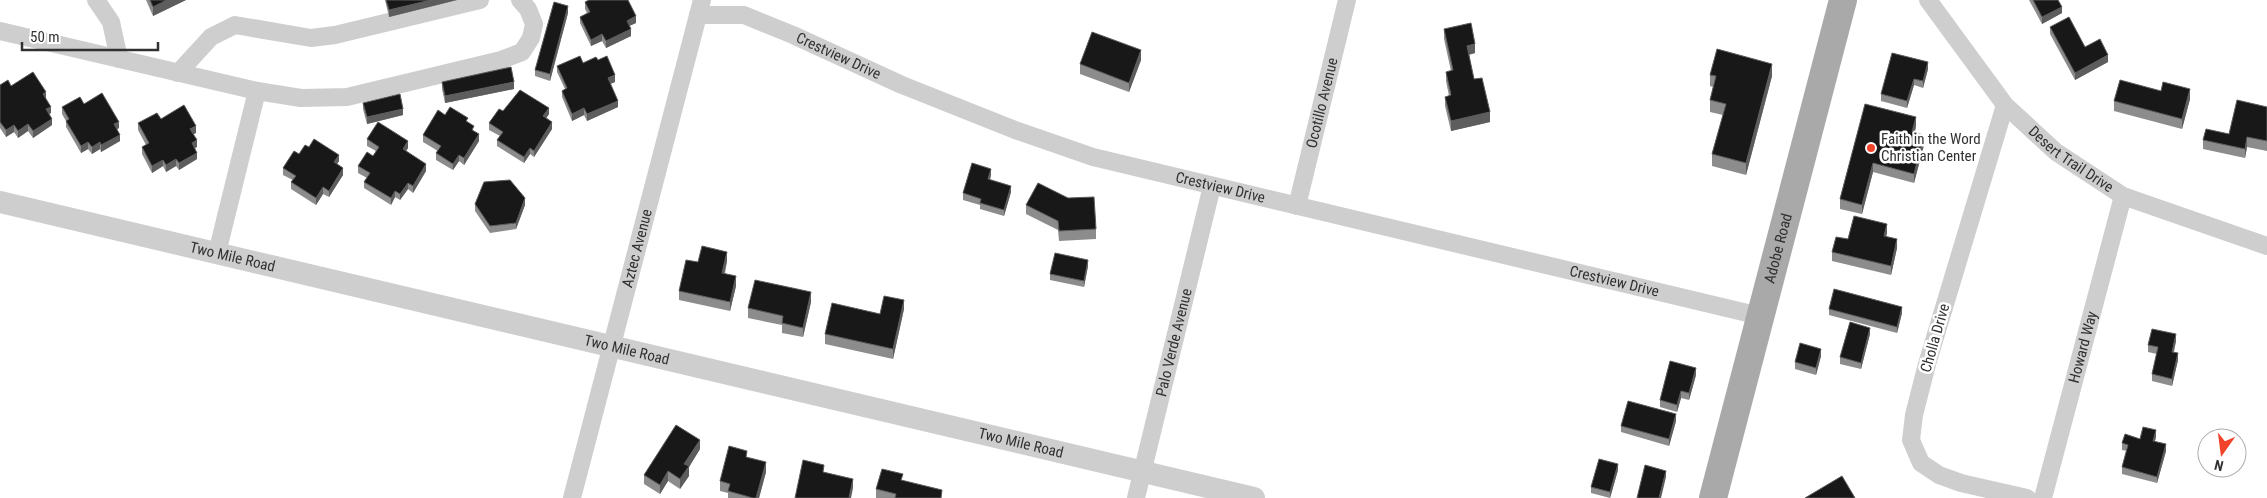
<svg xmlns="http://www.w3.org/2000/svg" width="2267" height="498" viewBox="0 0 2267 498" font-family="'Roboto Condensed',sans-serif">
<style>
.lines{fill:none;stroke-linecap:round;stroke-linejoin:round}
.minor{stroke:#cecece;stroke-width:18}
.tertiary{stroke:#cecece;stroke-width:22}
.primary{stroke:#a9a9a9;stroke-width:28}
.wall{fill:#8c8c8c}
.shaded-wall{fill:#5d5d5d}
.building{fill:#181818;stroke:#5d5d5d}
.poi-dot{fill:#f1422a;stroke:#fff;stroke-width:2}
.labels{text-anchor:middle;stroke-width:5;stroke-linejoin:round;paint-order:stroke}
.street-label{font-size:15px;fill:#313131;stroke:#fff}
.poi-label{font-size:15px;fill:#313131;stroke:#fff;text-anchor:start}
</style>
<rect width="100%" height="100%" fill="#fff"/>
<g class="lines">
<g class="minor">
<path d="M96,0L111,22L119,59"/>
<path id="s1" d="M1928,0L2005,105L2056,152L2123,196L2267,246"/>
<path id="s2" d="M698,15H744L793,35L902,85L1015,130L1093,157L1760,316"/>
<path d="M0,31L257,91L301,98L347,97L501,60L522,52L531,38L534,24L528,9L520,0"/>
<path d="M178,73L211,37L235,25L311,38L335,35L480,0"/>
<path d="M2005,105L1927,364L1914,415L1911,440L1921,463L1939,475L1961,483L2027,498"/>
<path id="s3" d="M1297,206L1347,0"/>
<path d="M217,253L257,91"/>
<path id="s4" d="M572,498L702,0"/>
<path id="s5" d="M1136,498L1212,186"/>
<path id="s6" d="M2043,498L2123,196"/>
</g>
<path class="tertiary" id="s7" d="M0,202L1254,498"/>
<path class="primary" id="s8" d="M1713,498L1843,0"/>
</g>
<path class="wall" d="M146,0H186L153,16Z
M385,0H457L389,17Z
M2029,0H2058L2062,13L2042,24Z
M585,2L636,23L629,26L631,36L606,48L602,41L591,46L580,23V17L587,13L585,9Z
M568,13L550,81L535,76V70Z
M2050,27L2085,47L2108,62L2075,80L2050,34Z
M1444,29L1475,53L1469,55L1474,79L1490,122L1451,131L1445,106V97L1449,96L1446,81V72L1451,71L1444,39Z
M1141,60L1129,92L1080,74V64Z
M583,63L615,82L610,84L618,107L587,121L584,115L572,121L562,97V91L565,89L557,72V66Z
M1928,69L1923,88L1914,85L1907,108L1881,101V94Z
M1710,75L1772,76L1746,175L1712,166V154L1723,115L1710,112V100L1713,87L1710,86Z
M442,82L514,89L445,103L442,89Z
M0,85L11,86L46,99L51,113L49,114L52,125L33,138L28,131L18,138L14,132L6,137L0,128Z
M2161,91L2190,99L2182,129L2114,111V101Z
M363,103L403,115L367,124L363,109Z
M84,104L119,128L117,129L120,141L101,152L100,149L92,154L88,149L81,153L66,127V121L62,114V107Z
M1865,104L1916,126L1915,133L1924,145L1914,183L1873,172L1862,214L1840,209V199Z
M2267,107V151L2247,147L2245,158L2203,149V140L2229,134Z
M503,111L549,114L546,118L552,129L534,157L530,154L524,163L497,146V140L500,136L489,130V123Z
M445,115L468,122L474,131L479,141L464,165L459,161L453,170L436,160V153L438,151L423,142V135Z
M161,119L196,133L193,134L197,147L195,148L197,159L179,170L176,166L166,172L163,166L152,173L142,154V147L146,145L138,130V123Z
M367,139L408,148L406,151L426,171L413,193L408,189L400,200L395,197L391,205L364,188V182L367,178L358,173V166L373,156L376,151L367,146Z
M309,147L339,161L337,164L343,175L329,197L323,194L316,205L291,189V182L293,180L283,175V168Z
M991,175L990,180L1011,192L1004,216L980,209V205L963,200V193Z
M475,204L525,205L516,229L490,233L475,211Z
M1026,205L1096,229V239L1059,241L1058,230L1026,214Z
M1887,233L1886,236L1897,248L1891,275L1832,261V252L1848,239Z
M727,261L725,274L736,286L730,311L679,300V291L698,262Z
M1088,266L1084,287L1050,280V274Z
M811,302L803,337L782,333V325L748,318V308Z
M904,309L893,359L825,344V334L880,314Z
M1829,309L1902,313L1897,333L1829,315Z
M1870,334L1861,369L1840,364V357Z
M2176,341L2174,352L2178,360L2172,386L2152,381V374L2157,354L2148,352V345Z
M1821,356L1816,375L1795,369V362Z
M1696,375L1689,400L1681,398L1677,412L1660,407V400Z
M1676,421L1669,446L1621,432V426Z
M2156,437L2155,441L2166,451L2157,483L2122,474V467L2127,451L2122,450V443L2140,439Z
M700,449L689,467V476L680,489L668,481L660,494L644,484V475Z
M747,458L766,472L759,498H728V493L720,491V481Z
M1618,470L1610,498L1591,493V487Z
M903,481L942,498H876V489Z"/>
<path class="shaded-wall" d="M167,0H186L153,16V7Z
M431,0H457L389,17V10Z
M568,6V13L550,81V74Z
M2062,7V13L2042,24V17Z
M636,16V23L627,27V21Z
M631,29V36L606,48V41Z
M602,34V41L591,46V40Z
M1475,44V53L1467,55V46Z
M1141,50V60L1129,92V83Z
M2108,55V62L2075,80V73Z
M1928,62V69L1923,88V81Z
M1772,64V76L1746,175V163Z
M615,75V82L608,85V78Z
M1914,79V85L1907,108V101Z
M514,82V89L445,103V96Z
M2190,89V99L2182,129V119Z
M46,92V99L43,101V94Z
M618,101V107L587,121V114Z
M51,107V113L46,116V109Z
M549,108V114L543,123V116Z
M584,108V115L572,121V114Z
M403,109V115L367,124V117Z
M1490,112V122L1451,131V121Z
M1916,117V126L1912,142V132Z
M52,119V125L33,138V131Z
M119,122V128L114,131V124Z
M552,122V129L534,157V151Z
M28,124V131L18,138V131Z
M14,125V132L6,137V130Z
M196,126V133L190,136V129Z
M479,134V141L464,165V158Z
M120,135V141L101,152V145Z
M1924,135V145L1914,183V174Z
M2247,137V147L2245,158V149Z
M197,140V147L192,149V143Z
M408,141V148L403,156V149Z
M88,142V149L81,153V146Z
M100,142V149L92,154V147Z
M530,148V154L524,163V157Z
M197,153V159L179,170V163Z
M339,155V161L334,169V162Z
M459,155V161L453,170V164Z
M176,159V166L166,172V165Z
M163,160V166L152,173V166Z
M1873,163V172L1862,214V205Z
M426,164V171L413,193V186Z
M343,168V175L329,197V191Z
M991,169V175L988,186V179Z
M408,183V189L400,200V194Z
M1011,186V192L1004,216V210Z
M323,187V194L316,205V198Z
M395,191V197L391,205V198Z
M525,198V205L516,229V223Z
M1887,224V233L1884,245V236Z
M1897,239V248L1891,275V266Z
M727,252V261L722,283V273Z
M1088,260V266L1084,287V281Z
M736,276V286L730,311V302Z
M811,292V302L803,337V328Z
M904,300V309L893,359V349Z
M1902,307V313L1897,333V327Z
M1870,328V334L1861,369V363Z
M2176,334V341L2172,358V352Z
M1821,349V356L1816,375V368Z
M2178,353V360L2172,386V379Z
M1696,368V375L1689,400V393Z
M1681,391V398L1677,412V405Z
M1676,414V421L1669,446V439Z
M2156,430V437L2153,447V441Z
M700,440V449L689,467V476L680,489V479L684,464Z
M2166,444V451L2157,483V477Z
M766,462V472L759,498H756Z
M1618,464V470L1610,498V492Z
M668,471V481L660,494V485Z
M1666,471V477L1661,498H1659Z
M853,479V488L851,498H849Z"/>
<path class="building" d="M150,0H167L153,7Z
M386,0H431L389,10Z
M589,0H628L636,16L627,21L631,29L606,41L602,34L591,40L580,17L590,12L585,2Z
M2033,0H2058L2062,7L2042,17Z
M554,2L568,6L550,74L535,70Z
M2069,17L2085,47L2100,39L2108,55L2075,73L2050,27Z
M1471,23L1475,44L1467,46L1474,79L1482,78L1490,112L1451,121L1445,97L1451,95L1446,72L1453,70L1444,29Z
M1092,32L1141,50L1129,83L1080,64Z
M1717,49L1772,64L1746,163L1712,154L1726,104L1710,100L1716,76L1710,75Z
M1892,53L1928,62L1923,81L1914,79L1907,101L1881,94Z
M580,56L583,63L596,57L598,60L607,56L615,75L608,78L618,101L587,114L584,108L572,114L562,91L567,88L557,66Z
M511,67L514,82L445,96L442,82Z
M33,72L46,92L43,94L51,107L46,109L52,119L33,131L28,124L18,131L14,125L6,130L0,122V85L8,80L11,86Z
M2120,80L2161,91L2163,82L2190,89L2182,119L2114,101Z
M520,90L549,108L543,116L552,122L534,151L530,148L524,157L497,140L503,132L489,123L499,109L503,111Z
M102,93L119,122L114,124L120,135L101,145L100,142L92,147L88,142L81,146L66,121L69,119L62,107L80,97L84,104Z
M400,94L403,109L367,117L363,103Z
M2237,100L2267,107V141L2247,137L2245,149L2203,140L2206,129L2229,134Z
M1865,104L1916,117L1912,132L1924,135L1914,174L1873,163L1862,205L1840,199Z
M184,105L196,126L190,129L197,140L192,143L197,153L179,163L176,159L166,165L163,160L152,166L142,147L149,143L138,123L157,113L161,119Z
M450,107L468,118L466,121L474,126L472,130L479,134L464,158L459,155L453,164L436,153L441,146L423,135L438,110L445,115Z
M378,122L408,141L403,149L426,164L413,186L408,183L400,194L395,191L391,198L364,182L370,173L358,166L367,152L373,156L379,147L367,139Z
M314,139L339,155L334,162L343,168L329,191L323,187L316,198L291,182L296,176L283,168L294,151L299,154L305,145L309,147Z
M972,163L991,169L988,179L1011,186L1004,210L980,203L981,199L963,193Z
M510,180L525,198L516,223L490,226L475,204L484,182Z
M1038,183L1068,198L1094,197L1096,229L1059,231L1058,221L1026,205Z
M1854,216L1887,224L1884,236L1897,239L1891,266L1832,252L1836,237L1848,239Z
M702,246L727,252L722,273L736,276L730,302L679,291L686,260L698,262Z
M1055,253L1088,260L1084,281L1050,274Z
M755,280L811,292L803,328L782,323L783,316L748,308Z
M1834,289L1902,307L1897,327L1829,309Z
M884,296L904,300L893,349L825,334L832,303L880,314Z
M1850,322L1870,328L1861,363L1840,357Z
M2152,329L2176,334L2172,352L2178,353L2172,379L2152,374L2158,347L2148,345Z
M1800,343L1821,349L1816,368L1795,362Z
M1670,361L1696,368L1689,393L1681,391L1677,405L1660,400Z
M1628,401L1676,414L1669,439L1621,426Z
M676,425L700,440L684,464L689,466L680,479L668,471L660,485L644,475Z
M2143,427L2156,430L2153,441L2166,444L2157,477L2122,467L2128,445L2122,443L2125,434L2140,439Z
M729,446L747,451L746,457L766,462L756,498H753L728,491L730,484L720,481Z
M1599,459L1618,464L1610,492L1591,487Z
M803,460L824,465L823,472L853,479L849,498H795Z
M1645,465L1666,471L1659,498H1637Z
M882,469L903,474L901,480L942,490L941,498H895L896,494L876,489Z
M1842,476L1855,498H1805Z"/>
<circle class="poi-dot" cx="1871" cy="148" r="5"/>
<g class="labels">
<g class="street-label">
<text dy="5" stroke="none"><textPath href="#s2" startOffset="149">Crestview Drive</textPath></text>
<text dy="5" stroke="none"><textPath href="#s3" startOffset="106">Ocotillo Avenue</textPath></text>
<text dy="5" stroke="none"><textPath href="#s1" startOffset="216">Desert Trail Drive</textPath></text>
<text dy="5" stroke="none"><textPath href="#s2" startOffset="554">Crestview Drive</textPath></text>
<text dy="5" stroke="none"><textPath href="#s4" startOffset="258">Aztec Avenue</textPath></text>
<text dy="5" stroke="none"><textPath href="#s8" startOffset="258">Adobe Road</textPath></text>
<text dy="5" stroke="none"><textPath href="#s7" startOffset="239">Two Mile Road</textPath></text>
<text dy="5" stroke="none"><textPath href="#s2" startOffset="959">Crestview Drive</textPath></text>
<text transform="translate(1935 338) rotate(-74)" y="5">Cholla Drive</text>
<text dy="5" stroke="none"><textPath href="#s5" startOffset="160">Palo Verde Avenue</textPath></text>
<text dy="5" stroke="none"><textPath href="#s6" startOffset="156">Howard Way</textPath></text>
<text dy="5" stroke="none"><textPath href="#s7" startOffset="644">Two Mile Road</textPath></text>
<text dy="5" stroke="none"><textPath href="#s7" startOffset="1049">Two Mile Road</textPath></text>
</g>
<g class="poi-label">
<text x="1881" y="144">Faith in the Word<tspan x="1881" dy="17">Christian Center</tspan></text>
</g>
</g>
<g transform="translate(2222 453) rotate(194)"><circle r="24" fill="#ffffff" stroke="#adadad"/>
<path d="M0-4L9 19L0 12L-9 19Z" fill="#f1422a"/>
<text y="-8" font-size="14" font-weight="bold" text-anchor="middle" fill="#313131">N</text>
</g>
<path d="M22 42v8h136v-8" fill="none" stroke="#313131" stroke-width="2.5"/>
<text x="30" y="42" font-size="15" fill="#313131" stroke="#ffffff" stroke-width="4" paint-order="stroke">50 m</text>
</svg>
